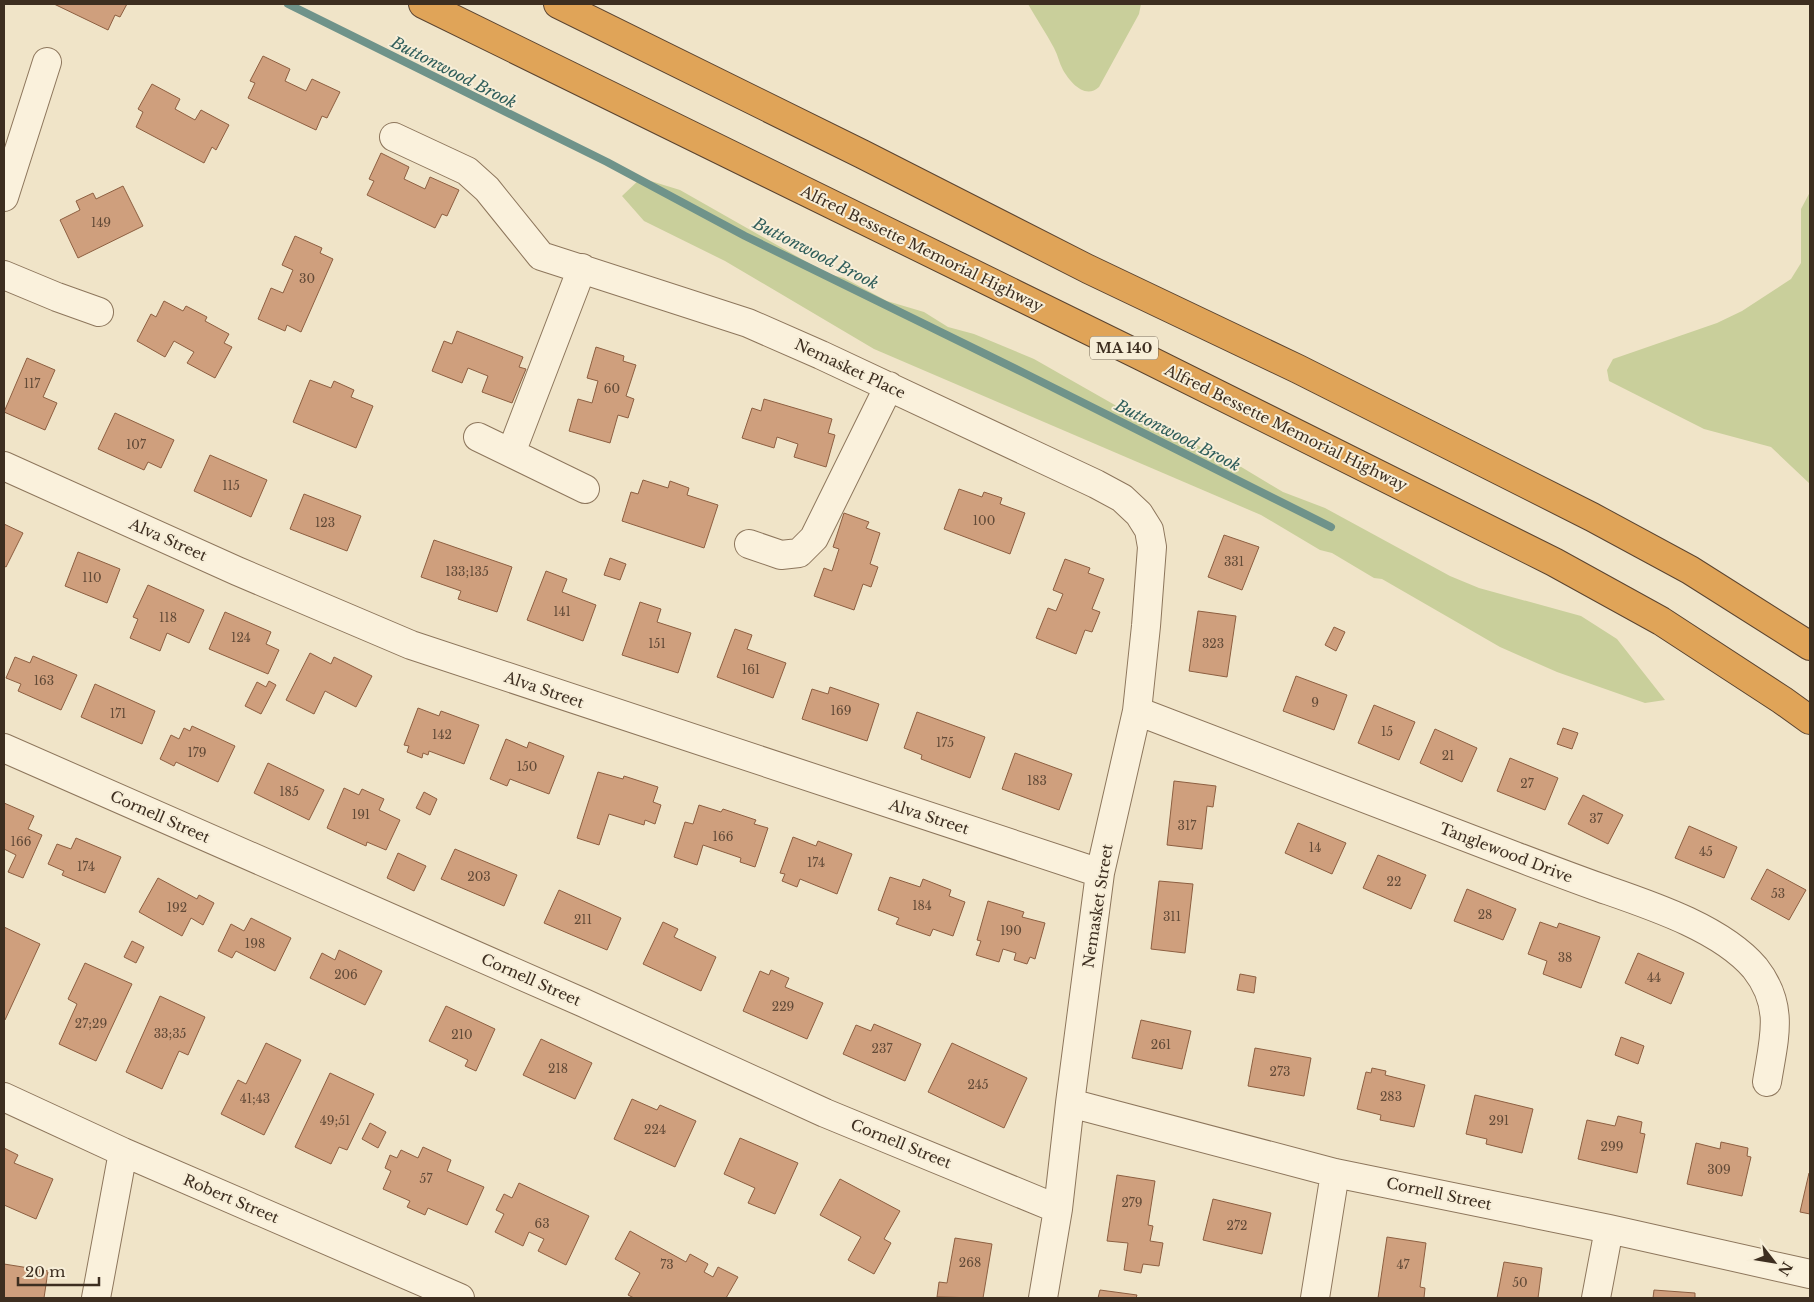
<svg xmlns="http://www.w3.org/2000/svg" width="1814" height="1302" viewBox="0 0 1814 1302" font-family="'Libre Baskerville',serif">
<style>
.green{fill:#c9cf9b}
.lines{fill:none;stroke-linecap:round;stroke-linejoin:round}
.stream{stroke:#6f938a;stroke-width:8}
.building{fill:#cf9f7d;stroke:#8d5f41}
.minor-casing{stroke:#8d765c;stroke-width:30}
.highway-casing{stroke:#5b4430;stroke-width:30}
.minor{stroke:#faf1dc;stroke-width:28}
.highway{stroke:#e0a458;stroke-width:28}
.labels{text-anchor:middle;stroke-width:4;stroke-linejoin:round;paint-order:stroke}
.number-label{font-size:12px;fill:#624a37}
.shield{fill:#f7eed8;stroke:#756857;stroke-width:1}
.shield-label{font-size:14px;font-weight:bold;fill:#3d2e20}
.street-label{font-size:15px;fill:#3d2e20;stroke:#f7eed8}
.water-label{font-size:16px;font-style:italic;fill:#2f5d5a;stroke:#f7eed8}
</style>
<rect width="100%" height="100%" fill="#f0e4c8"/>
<path class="green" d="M1028,4H1141L1139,14L1099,87C1085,100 1070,82 1063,70C1059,63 1058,55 1054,48C1046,33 1036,18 1028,4Z
M641,178L680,190L828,274L844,278L887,301L924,312L948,327L974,334L1034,359L1157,429L1223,456L1283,492L1325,508L1450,576L1479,588L1581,616L1617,639L1665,700L1645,703L1557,672L1500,647L1382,579L1374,578L1332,553L1320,550L1261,515L874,349L725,261L644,221L622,196Z
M1810,192V484L1771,447L1704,429L1609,381L1607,370L1613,359L1717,323L1742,311L1791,279L1801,263V209Z"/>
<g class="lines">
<path class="stream" d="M288,4L607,162L745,236L1024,373L1331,527"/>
</g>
<path class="building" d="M54,4H127L120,17L115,15L108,30Z
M263,56L290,69L285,81L306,91L312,79L340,92L327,118L322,116L316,130L248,98L255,83L250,81Z
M152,84L180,99L175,109L195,120L201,110L229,125L216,150L212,147L204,163L136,127L143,112L138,109Z
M381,153L409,167L404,179L425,189L430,177L459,190L447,216L442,214L435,228L367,195L374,181L369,179Z
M123,186L143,226L78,258L60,220L80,210L76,201L93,193L96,199Z
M295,236L322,248L320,253L333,259L301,332L287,325L285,331L258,319L271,288L283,293L293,270L282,265Z
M164,301L183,311L186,306L207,317L205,321L229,334L224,343L232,347L215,378L187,363L194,352L174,341L165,357L137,341L151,314L156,317Z
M457,331L523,357L519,367L526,369L512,403L482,392L488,376L468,368L462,383L432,371L444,341L452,344Z
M596,347L624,356L623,361L636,365L626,396L634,399L628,418L618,415L610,443L569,431L578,399L592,403L598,381L587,378Z
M27,358L55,370L43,397L57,403L45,430L4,412Z
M310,380L331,388L334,381L354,390L351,397L373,406L356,448L293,422Z
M764,399L832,419L828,433L835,435L826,467L794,457L798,444L777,437L774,448L742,438L752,408L761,411Z
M115,413L174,440L161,468L148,462L144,470L98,449Z
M210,455L267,480L251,517L194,491Z
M643,480L668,488L670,481L689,488L687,495L718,505L704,548L622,521L631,492L638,494Z
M959,489L982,497L984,492L1002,498L1000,504L1025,513L1010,554L944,529Z
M304,494L361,516L347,551L290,529Z
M844,513L869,522L866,528L880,533L870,564L878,567L871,587L863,584L854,610L814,596L824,568L832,571L839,549L833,547Z
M4,524L23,533L6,567L4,566Z
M1224,535L1259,547L1242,590L1208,577Z
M434,540L512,567L497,612L458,599L461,591L421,577Z
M78,552L120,569L107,603L65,586Z
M610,558L626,564L620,580L604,575Z
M1065,559L1090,568L1088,573L1104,579L1092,609L1100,612L1092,632L1085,630L1076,654L1036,638L1048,608L1056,611L1063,594L1053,590Z
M546,571L567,579L562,592L596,605L583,641L527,620Z
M148,585L204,610L189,643L167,633L160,651L130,638L138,619L133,617Z
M640,602L661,609L657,622L691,633L678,673L622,655Z
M1198,611L1236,616L1227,677L1189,671Z
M225,612L271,632L266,644L279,650L268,674L209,649Z
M1334,627L1345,632L1336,651L1325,645Z
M735,629L752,635L747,649L786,663L773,698L717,677Z
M310,653L331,664L334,657L372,676L356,707L325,691L314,714L286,700Z
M33,656L77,675L61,710L18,691L21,684L6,678L15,657L30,663Z
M1296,676L1347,695L1334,730L1283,711Z
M269,681L276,685L261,714L245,706L257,682L266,687Z
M95,684L155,711L142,744L81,717Z
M830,687L879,704L867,741L802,719L812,689L828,694Z
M1374,705L1415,722L1399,760L1358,743Z
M418,708L439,716L441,711L479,725L464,764L429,751L428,755L423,753L422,758L407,752L409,746L404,745Z
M917,712L985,737L970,778L921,759L922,755L904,748Z
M192,726L235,746L218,782L176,762L174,766L160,759L171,735L179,739L184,728L190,731Z
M1563,728L1578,733L1572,749L1557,744Z
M1435,729L1477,748L1462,782L1420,763Z
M506,739L527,748L529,742L564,756L549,794L510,779L507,786L490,779Z
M1015,753L1072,774L1059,810L1002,789Z
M1510,758L1558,778L1545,810L1497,791Z
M268,763L324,790L309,820L254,793Z
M598,772L623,779L624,776L658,787L653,802L661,805L655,824L645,820L644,825L609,814L599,845L577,838Z
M1174,781L1216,786L1213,807L1207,806L1202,849L1167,845Z
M344,788L359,795L362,789L384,799L379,810L400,820L386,850L367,842L366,846L327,828Z
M424,792L437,799L430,815L416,808Z
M1583,795L1623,815L1608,844L1568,824Z
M4,803L34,816L28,829L42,835L23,878L8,872L16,855L4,849Z
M699,805L721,812L723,809L756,820L754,824L768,828L755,867L740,862L741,858L703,845L697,865L674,857L685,822L693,824Z
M1298,823L1346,843L1332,874L1285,853Z
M1689,826L1737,847L1724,878L1675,858Z
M793,837L816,846L818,841L852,854L837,894L800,879L797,887L782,881L785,874L780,873Z
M76,838L121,857L105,893L62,875L64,871L48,864L57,844L71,849Z
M455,849L517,875L504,906L441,879Z
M398,853L426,866L414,891L387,878Z
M1378,855L1426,875L1411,909L1363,888Z
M1767,869L1806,890L1789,920L1751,899Z
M890,877L920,887L923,879L951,890L949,896L965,902L953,936L933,929L930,936L896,924L899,918L878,910Z
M158,878L197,899L199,895L214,903L203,925L191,918L182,936L139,912Z
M1159,881L1193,884L1185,953L1151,949Z
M1467,889L1516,909L1503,940L1454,921Z
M559,890L621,918L607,950L544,923Z
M988,901L1024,912L1022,917L1045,923L1035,959L1030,957L1027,964L1014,960L1016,953L1003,949L999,962L976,955L981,941L977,940Z
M251,918L291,938L275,971L236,951L232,958L218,951L231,924L244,931Z
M663,922L678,929L674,937L716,957L701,991L643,964Z
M1540,922L1557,928L1559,923L1600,937L1581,988L1543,974L1547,961L1528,954Z
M4,927L40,944L5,1020H4Z
M132,941L144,947L136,963L124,957Z
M339,950L382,971L365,1005L310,978L322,953L335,960Z
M1638,953L1684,973L1671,1004L1625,983Z
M85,963L132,984L96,1061L59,1044L77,1004L68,999Z
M771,970L789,978L785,987L823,1003L807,1039L743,1011L760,971L769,975Z
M1240,974L1256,977L1254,993L1237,990Z
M160,996L205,1017L188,1055L179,1051L162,1089L126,1072Z
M446,1006L495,1029L476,1071L465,1066L468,1060L429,1041Z
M1141,1020L1191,1031L1182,1069L1132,1058Z
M874,1024L921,1044L905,1081L843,1054L856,1025L871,1031Z
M1621,1037L1644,1046L1638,1064L1615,1055Z
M541,1039L592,1063L575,1099L523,1075Z
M266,1043L301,1060L264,1135L221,1114L238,1080L246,1084Z
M952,1043L1027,1078L1004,1128L928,1092Z
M1255,1048L1311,1058L1304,1096L1248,1086Z
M1372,1068L1386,1071L1385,1075L1425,1085L1414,1127L1380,1120L1381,1115L1357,1109L1366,1072L1371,1073Z
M330,1073L374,1094L347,1150L339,1147L331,1164L295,1147Z
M1475,1095L1533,1109L1522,1153L1486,1144L1487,1139L1466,1134Z
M632,1099L657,1110L660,1105L696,1121L675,1167L614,1139Z
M1618,1116L1642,1122L1640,1133L1645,1134L1637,1173L1578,1159L1587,1120L1615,1126Z
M370,1123L386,1132L378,1148L362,1139Z
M740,1138L798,1163L775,1214L748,1203L755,1188L724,1174Z
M1721,1142L1748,1148L1747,1156L1751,1157L1742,1196L1687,1184L1696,1143L1720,1149Z
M423,1147L451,1160L447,1171L484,1187L467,1225L428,1208L425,1215L407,1207L410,1201L383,1189L391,1171L385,1168L390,1155L397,1158L401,1150L418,1158Z
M4,1148L18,1155L14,1163L53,1179L36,1219L4,1205Z
M1809,1173H1810V1214L1800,1212Z
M1117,1175L1155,1181L1148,1225L1153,1226L1150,1241L1163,1243L1159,1266L1143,1264L1141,1273L1124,1270L1128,1243L1107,1241Z
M840,1179L900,1211L884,1239L891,1243L874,1274L848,1260L861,1237L820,1215Z
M519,1183L589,1216L566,1265L538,1251L544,1239L529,1232L523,1246L495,1232L504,1214L496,1210L504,1194L512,1198Z
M1213,1199L1271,1213L1262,1254L1203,1240Z
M630,1231L686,1262L690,1254L708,1264L704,1272L713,1277L718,1267L738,1277L726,1298H634L628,1295L640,1273L615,1259Z
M1387,1237L1426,1243L1420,1287L1425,1288L1424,1298H1378Z
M955,1238L992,1244L983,1298L937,1297L939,1282L947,1283Z
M1504,1262L1542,1268L1538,1298H1497Z
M4,1264L48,1271L44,1298H4Z
M1100,1290L1137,1295L1136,1298H1098Z
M1654,1290L1695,1293V1298H1653Z"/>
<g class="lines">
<defs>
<path id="minor" d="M394,137L467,171L487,189L541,256L748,323L821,355L1096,484L1122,498L1139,514L1149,530L1152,547L1146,626L1137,711L1100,873L1070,1103L1058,1209L1043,1298
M4,197L47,62
M582,268L511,453L585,489
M4,275L57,297L99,312
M478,437L511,453
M4,466L237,571L411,645L1100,873
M749,544L781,555L799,553L814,538L889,386
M1137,711C1263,760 1389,808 1515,856C1544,867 1573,878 1601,888C1650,905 1721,928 1755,968C1785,1006 1774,1038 1767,1082
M4,748L584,1003L825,1113L1058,1209
M4,1097L123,1152L460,1298
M1070,1103L1335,1173L1609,1229L1810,1274
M96,1298L123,1152
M1315,1298L1335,1173
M1596,1298L1609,1229"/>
<path id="highway" d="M423,4L1141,356L1554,562L1661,621L1782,700L1810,720
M558,4L862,154L1088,269L1298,369L1592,517L1690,570L1810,646"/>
</defs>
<use href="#minor" class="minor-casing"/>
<use href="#highway" class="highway-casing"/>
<use href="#minor" class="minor"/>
<use href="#highway" class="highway"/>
</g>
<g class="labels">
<g class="number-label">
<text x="101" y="227">149</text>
<text x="307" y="283">30</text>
<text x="32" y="388">117</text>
<text x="612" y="393">60</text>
<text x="136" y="449">107</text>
<text x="231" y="490">115</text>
<text x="984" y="525">100</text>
<text x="325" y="527">123</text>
<text x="1234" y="566">331</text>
<text x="467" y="576">133;135</text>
<text x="92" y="582">110</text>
<text x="562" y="616">141</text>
<text x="168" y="622">118</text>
<text x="241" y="642">124</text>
<text x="657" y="648">151</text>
<text x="1213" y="648">323</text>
<text x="751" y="674">161</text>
<text x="44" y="685">163</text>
<text x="1315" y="707">9</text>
<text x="841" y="715">169</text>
<text x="118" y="718">171</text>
<text x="1387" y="736">15</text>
<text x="442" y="739">142</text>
<text x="945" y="747">175</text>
<text x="197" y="757">179</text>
<text x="1448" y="760">21</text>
<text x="527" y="771">150</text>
<text x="1037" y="785">183</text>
<text x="1527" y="788">27</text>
<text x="289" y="796">185</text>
<text x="361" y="819">191</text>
<text x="1596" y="823">37</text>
<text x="1187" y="830">317</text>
<text x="723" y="841">166</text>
<text x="21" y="846">166</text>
<text x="1315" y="852">14</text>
<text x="1706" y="856">45</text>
<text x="816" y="867">174</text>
<text x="86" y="871">174</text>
<text x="479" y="881">203</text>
<text x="1394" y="886">22</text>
<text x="1778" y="898">53</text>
<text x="922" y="910">184</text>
<text x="177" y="912">192</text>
<text x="1485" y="919">28</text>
<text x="1172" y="921">311</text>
<text x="583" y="924">211</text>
<text x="1011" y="935">190</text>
<text x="255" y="948">198</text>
<text x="1565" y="962">38</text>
<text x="346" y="979">206</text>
<text x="1654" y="982">44</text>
<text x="783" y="1011">229</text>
<text x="91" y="1028">27;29</text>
<text x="170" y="1038">33;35</text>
<text x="462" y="1039">210</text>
<text x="1161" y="1049">261</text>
<text x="882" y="1053">237</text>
<text x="558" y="1073">218</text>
<text x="1280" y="1076">273</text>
<text x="978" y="1089">245</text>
<text x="1391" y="1101">283</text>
<text x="255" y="1103">41;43</text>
<text x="335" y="1125">49;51</text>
<text x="1499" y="1125">291</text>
<text x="655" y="1134">224</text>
<text x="1612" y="1151">299</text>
<text x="1719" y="1174">309</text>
<text x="426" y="1183">57</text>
<text x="1132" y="1207">279</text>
<text x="542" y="1228">63</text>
<text x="1237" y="1230">272</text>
<text x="970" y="1267">268</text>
<text x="667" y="1269">73</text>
<text x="1403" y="1269">47</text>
<text x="1520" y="1287">50</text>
</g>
<rect class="shield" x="1090" y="336.5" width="68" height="23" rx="4"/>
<g class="shield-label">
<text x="1124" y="353">MA 140</text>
</g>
<g class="street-label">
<text transform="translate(922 249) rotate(26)" y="5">Alfred Bessette Memorial Highway</text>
<text transform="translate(850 369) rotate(25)" y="5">Nemasket Place</text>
<text transform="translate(1286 428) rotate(26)" y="5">Alfred Bessette Memorial Highway</text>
<text transform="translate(168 540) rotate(24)" y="5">Alva Street</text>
<text transform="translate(544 690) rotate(19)" y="5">Alva Street</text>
<text transform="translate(160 817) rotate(24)" y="5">Cornell Street</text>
<text transform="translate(929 817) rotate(18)" y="5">Alva Street</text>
<text transform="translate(1506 853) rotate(21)" y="5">Tanglewood Drive</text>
<text transform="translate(1098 906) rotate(-81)" y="5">Nemasket Street</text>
<text transform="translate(531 980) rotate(24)" y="5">Cornell Street</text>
<text transform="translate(901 1144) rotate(22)" y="5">Cornell Street</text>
<text transform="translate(1439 1194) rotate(12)" y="5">Cornell Street</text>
<text transform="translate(231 1199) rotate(23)" y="5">Robert Street</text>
</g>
<g class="water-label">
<text transform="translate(454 72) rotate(27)" y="6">Buttonwood Brook</text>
<text transform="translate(816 253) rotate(27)" y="6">Buttonwood Brook</text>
<text transform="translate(1178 435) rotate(27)" y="6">Buttonwood Brook</text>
</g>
</g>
<rect width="1814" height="1302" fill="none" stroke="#3d2e20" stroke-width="10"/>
<g transform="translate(1774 1262) rotate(121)" stroke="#f7eed8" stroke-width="4" paint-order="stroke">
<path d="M0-4L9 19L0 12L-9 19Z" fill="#3d2e20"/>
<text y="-8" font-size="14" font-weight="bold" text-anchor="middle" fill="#3d2e20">N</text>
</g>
<path d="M18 1277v8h81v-8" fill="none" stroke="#3d2e20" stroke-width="2.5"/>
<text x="25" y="1277" font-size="15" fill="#3d2e20" stroke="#f7eed8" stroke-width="4" paint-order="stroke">20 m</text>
</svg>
